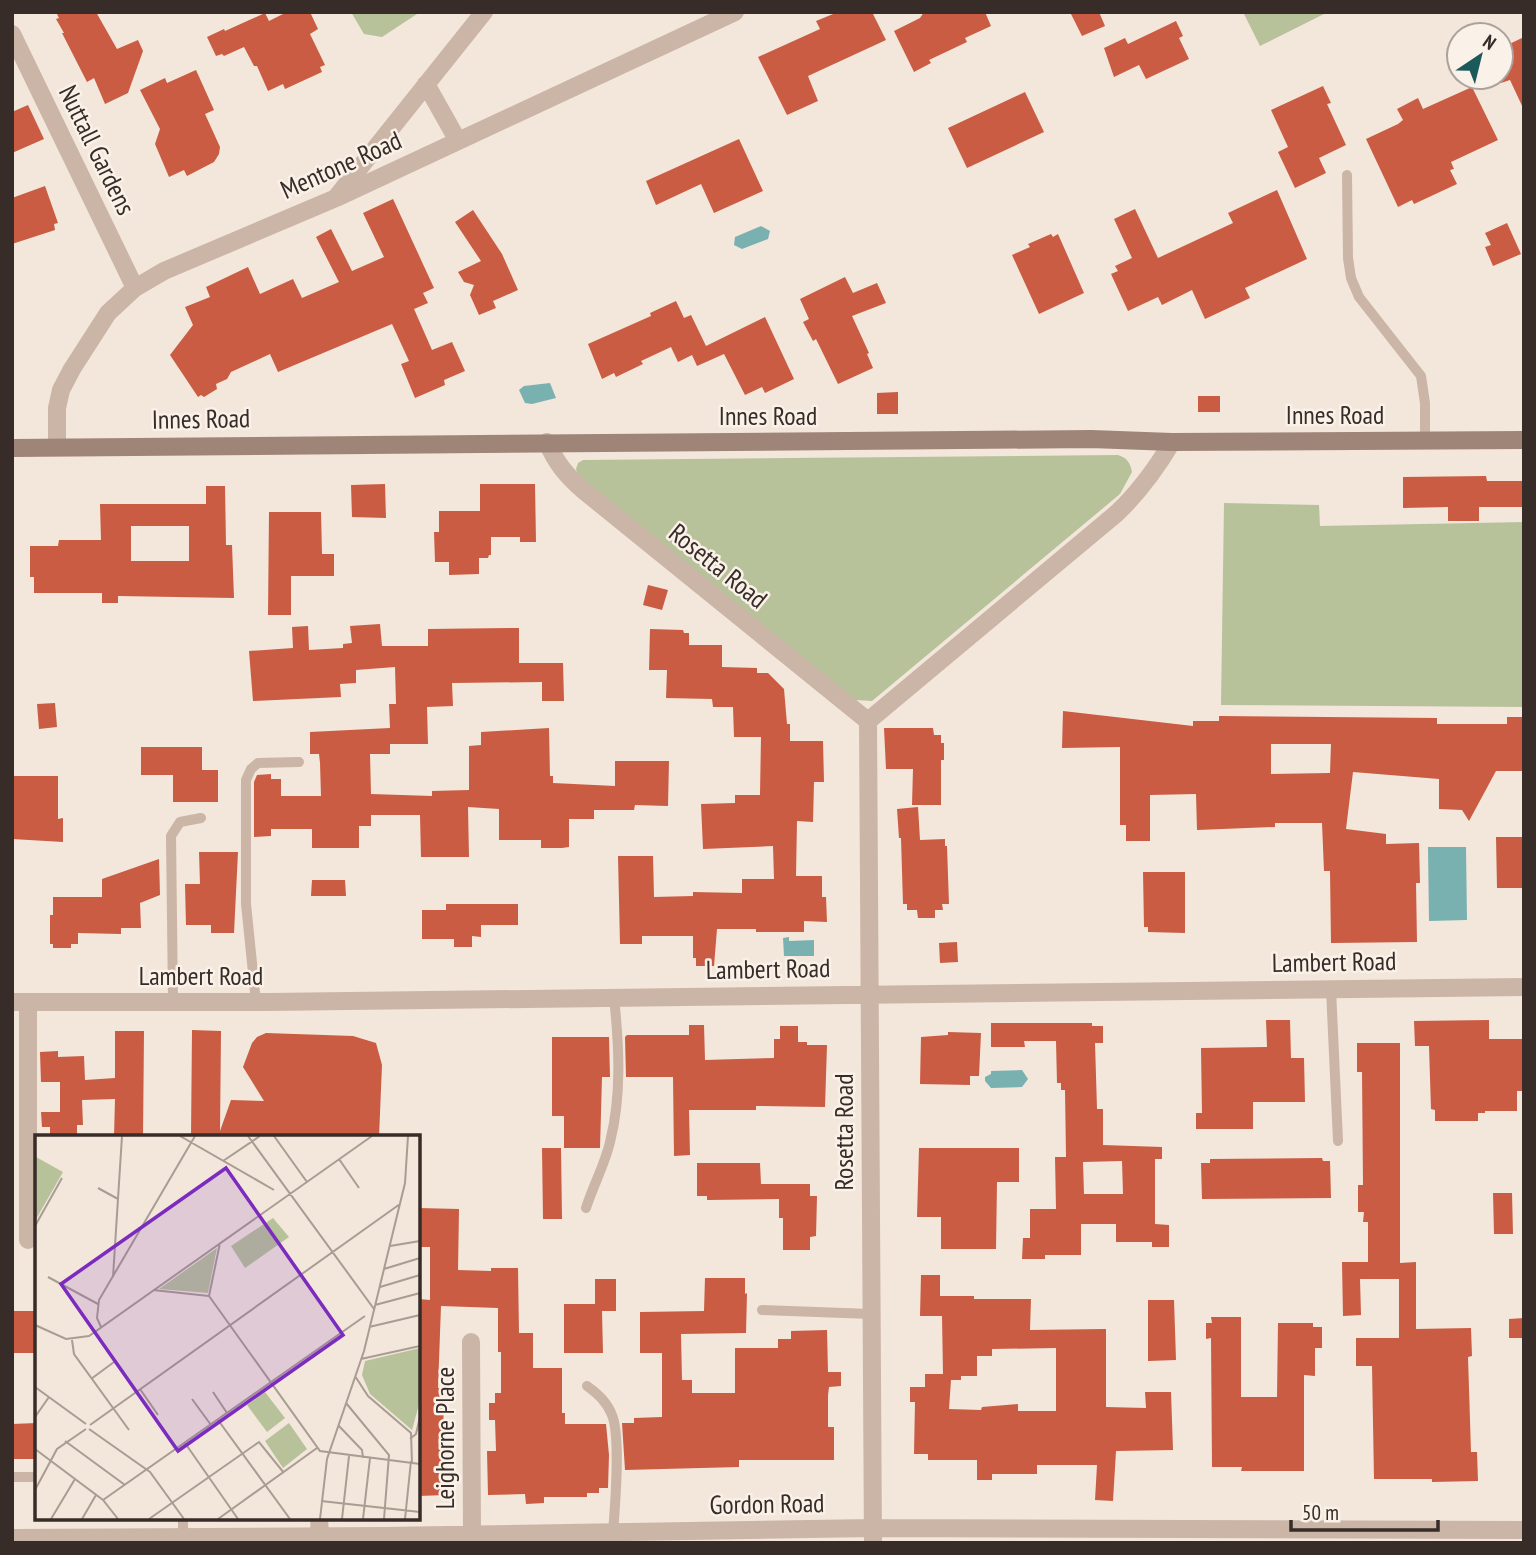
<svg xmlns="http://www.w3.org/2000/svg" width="1536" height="1555" viewBox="0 0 1536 1555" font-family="'PT Sans Narrow',sans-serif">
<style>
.green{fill:#b7c29b}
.water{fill:#79b1b0}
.building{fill:#c95c42;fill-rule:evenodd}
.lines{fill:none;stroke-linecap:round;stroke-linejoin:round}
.lane{stroke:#cbb5a7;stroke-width:10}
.street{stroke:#cbb5a7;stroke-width:18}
.secondary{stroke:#9f8478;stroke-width:18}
.labels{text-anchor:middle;stroke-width:5;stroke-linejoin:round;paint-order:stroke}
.street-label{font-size:26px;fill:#372c28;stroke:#faf1e8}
.inset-road{fill:none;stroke:#a89c93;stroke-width:2}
.view{fill:#7b2cbf;fill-opacity:0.15;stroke:#7b2cbf;stroke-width:3.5}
.inset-edge{fill:none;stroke:#372c28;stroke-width:3.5}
</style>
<rect width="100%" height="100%" fill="#f3e6db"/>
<path class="green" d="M351,12H420L382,37L364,34Z
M1243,12H1328L1260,46Z
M1118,455C1127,458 1130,462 1132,472L1120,494L872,701L855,700L578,476L576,469L578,463L583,460Z
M1224,503L1319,505L1320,526L1524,522V707L1221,705Z"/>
<path class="water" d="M761,226L770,231L768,239L742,249L734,245L735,237Z
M550,383L556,398L532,404L525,403L519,390L524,386Z
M1428,847H1466L1467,920L1429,921Z
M789,937V941L814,940V956H784L783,938Z
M1022,1070L1028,1079L1022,1087L991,1088L985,1081V1077L991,1074V1071Z"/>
<path class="building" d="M56,12H96L117,49L138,40L143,51L128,93L105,104L94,78L87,82L62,33H64L56,19L59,18Z
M287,12H310L318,29L310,34L325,65L320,67L322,72L285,89L283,84L268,91L257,66H254L244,47L224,56L222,54L216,56L207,37L224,29L225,31L265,13L269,21Z
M838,12H872L886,40L808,76L818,101L787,115L758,57L820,29L816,21Z
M924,12H985L991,26L965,38L967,42L929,60L931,63L914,72L894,31L920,18Z
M1070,12H1099L1105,26L1082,36Z
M1176,21L1183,36L1179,38L1189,59L1146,79L1139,65L1114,77L1104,48L1125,38L1128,44Z
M1524,37V110L1510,80L1501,83V48Z
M196,70L214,110L205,114L220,147L219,154L214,162L187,176L184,170L169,177L155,144L160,129L140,90L165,78L167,83Z
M1323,86L1331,103L1327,104L1346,145L1319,158L1326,173L1295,188L1278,152L1288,147L1271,110Z
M1472,87L1498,140L1451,162L1454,169L1450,170L1457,184L1414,204L1412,200L1398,207L1366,139L1398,124L1403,120L1397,109L1418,98L1423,109Z
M1025,92L1044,132L967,168L948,128Z
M28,105L44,139L12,153V112Z
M739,139L763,191L714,213L701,184L656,205L646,181Z
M45,186L58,223L54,224L55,230L12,244V198Z
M1277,190L1307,259L1245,288L1250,298L1205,319L1192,290L1162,305L1158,297L1128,311L1111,274L1118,271L1115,266L1132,258L1114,219L1135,209L1158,258L1233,223L1228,213Z
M393,199L434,288L423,293L428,303L414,309L432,350L452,342L465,371L444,380L445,385L415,398L401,364L409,361L392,324L278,372L270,354L231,372L227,379L216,384L217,389L204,397L201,395L198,397L170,355L193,325L185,307L210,297L206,287L248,267L260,294L293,279L302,298L339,282L316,237L331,229L352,271L384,257L363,213Z
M473,210L502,254L518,290L493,301L496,308L479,315L470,295L474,285L464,282L458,272L481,261L455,222Z
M1507,223L1521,254L1493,266L1485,247L1491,245L1485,233Z
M1051,234L1053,237L1058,234L1084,293L1039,314L1012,255L1030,247L1028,244Z
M845,277L853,293L877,283L886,303L852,316L869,353L867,354L873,368L838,384L816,339L813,341L803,322L809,319L800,299Z
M676,301L684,318L691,315L706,346L765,317L794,379L765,393L762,387L745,395L724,354L697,366L692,355L678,362L671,347L641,361L643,364L616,377L614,373L602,379L588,344L651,316L650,313Z
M898,392V414H877V393Z
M1198,396H1220V412H1198Z
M1486,476L1487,481H1524V507H1479V521H1448V507L1403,508V477Z
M385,484L386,518L352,517L351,485Z
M480,484H535L536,542H520V537H491V555H489L488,558H479V574L449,575V562H435L434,532H439V511H480Z
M206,486H225L226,545H232L234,598L118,596V603H102V593H34V577H30V546H58L59,540H101L100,504H206ZM131,526H189V561H131Z
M269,512H321L322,554H334V576H291V615H268Z
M648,585L668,590L662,610L643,605Z
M380,624L382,646H428V629L519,628V663H563L564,701H542V682L452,683L453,706L427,707L428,744H390V754H370L371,794L432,796V791L469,790V746L481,745V732L549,728L550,776H553V783L615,786V761H669L668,806L635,805L634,810H594V819H569V847L562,848H541V840H499V809L468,807L469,857H421L420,815H371V826H359V848H312V829H271V836L254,837V782L257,775L271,774V779H281V796H321L320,763L319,754H310V732L390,728L389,704H396L395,667L356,670V683L340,684L341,697L253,701L249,651L293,648L292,627L308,626L309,650L343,648V644L352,643L350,626Z
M650,629L683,630L684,633H689V645H722V667L757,668V673H768L784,689L787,724H790V741H823L824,782H814L813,822L797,821L796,876H822V897H826L827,922L804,921V932H756V929H717L714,966H696V958H693V936H642V944H620L618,856H653L654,897L693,896V892L742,893V879H774L773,846L703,849L701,804L735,803V795H760L761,737H734L733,707H713L712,699L666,698L667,670H649Z
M55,703L57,727L39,729L37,704Z
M1063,711L1193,726V721H1219V716L1437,718V724H1507V717H1524V771H1496L1469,821L1462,810L1439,809V779L1353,772L1346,829L1386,834V844L1419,843L1420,883H1416L1417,942L1331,943L1330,871H1324L1322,823H1275V827L1197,830L1196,794L1150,795V841H1126V825H1120V747L1062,748ZM1271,744H1331L1330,773L1271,774Z
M884,728H933L934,735H941V743H944V760H941V805H912L913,769H886Z
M141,747H202V770H218V802H173V775H141Z
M12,776H58V819L63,818V842L12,839Z
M918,807L920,840L945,839V846H947L949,904H942L943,910H935V918H918L917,910H907V904H903L901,838H899L897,809Z
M1496,837H1524V888H1497Z
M199,852H238L234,933H211V925H186L185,884H200Z
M159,859L160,895L140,903L141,928H121V934L78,933V944H71V948H53V944H50V915H53V897H102V879Z
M1143,872H1185V933L1148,932V927H1144Z
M312,880H345L346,896H311Z
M446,904H518V925H481V937L472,936V947H454V939H422V910H446Z
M957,942L958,962L940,963L939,943Z
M1266,1020H1290L1291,1058H1304L1305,1102H1253V1129H1196V1113H1202L1201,1048L1267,1047Z
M1489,1020V1039H1524V1091H1517V1111H1485V1113H1478V1121H1435V1110L1431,1109L1429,1046H1415L1414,1021Z
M991,1023H1092V1026H1103V1043H1095L1097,1109H1103V1145L1162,1147V1159H1155V1224L1169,1225V1247H1152V1242H1116V1224H1081V1255H1045V1259H1022L1023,1238H1030V1209H1056L1055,1157H1066L1065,1090H1061V1083H1057L1056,1041H1024L1025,1047H991ZM1122,1161L1123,1194H1084L1083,1162Z
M689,1025H704L705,1060L774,1058V1039H780V1026H798V1042H807V1045H827L825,1107L756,1106V1110H689L690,1155L674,1156L673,1077H626L625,1037L627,1035H689Z
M192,1030L221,1031L220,1131L231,1100L264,1101L243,1067L252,1043L257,1037L266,1033L353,1036L376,1043L382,1065L379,1137H191Z
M115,1031H144L143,1137H114L115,1099L82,1100L83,1125H77V1137H50V1127H42L41,1112H60V1082H41L40,1052L58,1051V1057L84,1056L85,1080L115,1078Z
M948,1032L981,1033L979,1076H970V1085L920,1084L921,1037L948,1035Z
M552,1037H609L610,1077H602L600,1148H564V1116H552Z
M1357,1043H1400V1263L1416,1262V1329L1471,1328L1472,1356L1468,1357L1471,1452H1477L1478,1481L1432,1482V1479H1374L1372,1366H1356V1338H1399V1279H1360L1361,1315L1343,1316L1342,1262H1368V1222H1363L1364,1212H1358V1185H1363L1362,1072H1357Z
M542,1148H561L562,1219H543Z
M919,1148H1019V1182H997L996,1249H941V1217H917Z
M1322,1158L1323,1161H1330L1331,1198L1202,1199L1201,1163H1210V1159Z
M697,1163H760L761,1184H810V1196H817L816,1236L810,1237V1250H783V1218H779V1199L707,1200V1196H697Z
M1493,1193H1512L1513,1234H1494Z
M418,1208L459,1209L458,1270L491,1271V1268H518L519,1333H533V1368H562V1413H565V1424H606L609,1455L608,1488H599V1493H587V1497H544V1503L526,1504L525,1494L488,1495L487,1451H496L495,1420H489V1403H495V1393H501V1352H498V1308L441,1306L438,1388H444L443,1448H446V1495L418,1496V1299L430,1300V1247H418Z
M921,1275H940V1296H974V1299H1031L1030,1330L1106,1329V1407L1146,1408L1145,1392H1171L1173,1450L1116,1451L1113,1501L1095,1500L1097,1465H1037V1474H992V1480H977V1460H928V1454H914L915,1402H910V1387H925V1374H943L942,1316H920ZM1056,1348V1411H1018V1404L982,1407L981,1410L949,1409L951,1380H961V1376H977V1356H992V1349Z
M705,1278H745V1294L747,1293L746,1333L681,1334L682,1380H692V1393H735V1348H778V1339H791V1331L827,1330L828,1372H841V1386L829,1387L828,1395V1427H834V1460H739V1467L625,1470L622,1423H634V1418L662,1417V1353H640V1312L704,1311Z
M595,1279H616V1311H602L603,1353H564V1304H595Z
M1148,1300H1174L1176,1360L1148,1361Z
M12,1311H37V1353H12Z
M1211,1317H1241V1397H1277L1278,1323H1313V1327H1322V1348H1315V1376L1304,1375V1471H1241L1242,1467H1212L1211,1338L1206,1339V1323H1212Z
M1524,1318V1338H1509V1319Z
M37,1423V1459H12V1424Z"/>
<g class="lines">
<path class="lane" d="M1347,175L1348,258L1351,278L1359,297L1421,376L1425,403V440
M1331,989L1338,1141
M173,1002L171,836L180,822L201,818
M256,1002L246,904V780L251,769L258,763L299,762
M586,1208C593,1186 605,1164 610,1142C622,1095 619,1045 614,997
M762,1310L871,1314
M587,1386C598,1394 607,1402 612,1415C621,1437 615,1507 613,1533
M12,1477H37
M183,1518V1537"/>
<path class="street" d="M12,34L135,288
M426,84L458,141
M338,195L484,12
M547,442C556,463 566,475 583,490L868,721
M57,447V408L61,390L72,369L108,313L135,288L164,271L336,198L735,12
M868,721L873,1543
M868,721L1117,513C1140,491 1156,469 1172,442
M12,1002H268L1524,987
M28,1002V1240
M471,1342L472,1535
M319,1518L320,1536
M12,1538L386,1536L873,1528L1524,1530"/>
<path class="secondary" d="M12,448L1091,439L1172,442L1524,440"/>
</g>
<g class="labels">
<g class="street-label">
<text transform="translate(97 150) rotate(64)" y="9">Nuttall Gardens</text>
<text transform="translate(341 165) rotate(-24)" y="9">Mentone Road</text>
<text x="1335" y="424">Innes Road</text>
<text x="768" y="425">Innes Road</text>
<text transform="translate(201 419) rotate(-1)" y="9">Innes Road</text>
<text transform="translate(718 566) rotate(39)" y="9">Rosetta Road</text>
<text transform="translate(1334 962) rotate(-1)" y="9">Lambert Road</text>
<text transform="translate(768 969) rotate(-1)" y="9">Lambert Road</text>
<text x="201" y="985">Lambert Road</text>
<text transform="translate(844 1132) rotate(-90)" y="9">Rosetta Road</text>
<text transform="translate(445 1438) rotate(-90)" y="9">Leighorne Place</text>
<text transform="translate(767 1504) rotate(-1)" y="9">Gordon Road</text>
</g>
</g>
<g transform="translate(35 1135)">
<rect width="385" height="385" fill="#f3e6db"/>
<path d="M1,22L28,37L0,86V23ZM238,83L254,102L210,133L196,111ZM182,113L173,158L124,154ZM385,213V266L377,295L335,259L327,240L330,226ZM230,257L250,283L232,297L212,270ZM254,288L272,314L248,333L230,306Z" fill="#b7c29b"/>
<path class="inset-road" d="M145,1L239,55M213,1L339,174M239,1L272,47M304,24L324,53M188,26L225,1M63,53L83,64M0,91L27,43M355,111L385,106M349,134L385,123M13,142L63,169M78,142L87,1M345,152L385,140M118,155L174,161M174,161L285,316L385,329M174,161L185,108M340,170L385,158M0,190L31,204L54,201L337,1M66,192L62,183L64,165L160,1M334,192L385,180M37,205L39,219L94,295M326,224L385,211M320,241L333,261L376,298L377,329M56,244L79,227M0,252L51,289M105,254L123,280M178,257L192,278M157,264L176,290M311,268L354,320L349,384M0,282L14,262M183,285L255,384M55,290L365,69M303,290L327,315L328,323M54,294L115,337L149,384M375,304L381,299L385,282M30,306L90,350M150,308L203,384M0,314L68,365L83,384M0,355L22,314L51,294M68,365L330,181M286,366L385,377M16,384L40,344M47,384L61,360M114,384L224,307L249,338M183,384L282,313M285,384L292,324L329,216L370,48L373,1M307,384L314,321M328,384L335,323M370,384L376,326"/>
<path class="view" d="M191,33L308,200L143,316L26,149Z"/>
<rect width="385" height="385" class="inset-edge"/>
</g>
<rect width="1536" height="1555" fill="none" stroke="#372c28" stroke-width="28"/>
<g transform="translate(1480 56) rotate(35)"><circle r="33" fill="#faf1e8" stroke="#aca29b" stroke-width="2"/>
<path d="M0-5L12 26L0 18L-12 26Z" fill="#1c595a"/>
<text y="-10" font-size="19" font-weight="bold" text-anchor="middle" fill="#372c28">N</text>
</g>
<path d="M1291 1520v10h147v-10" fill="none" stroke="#372c28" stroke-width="3.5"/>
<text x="1302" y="1520" font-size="21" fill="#372c28" stroke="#faf1e8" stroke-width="5" paint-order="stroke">50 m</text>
</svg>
